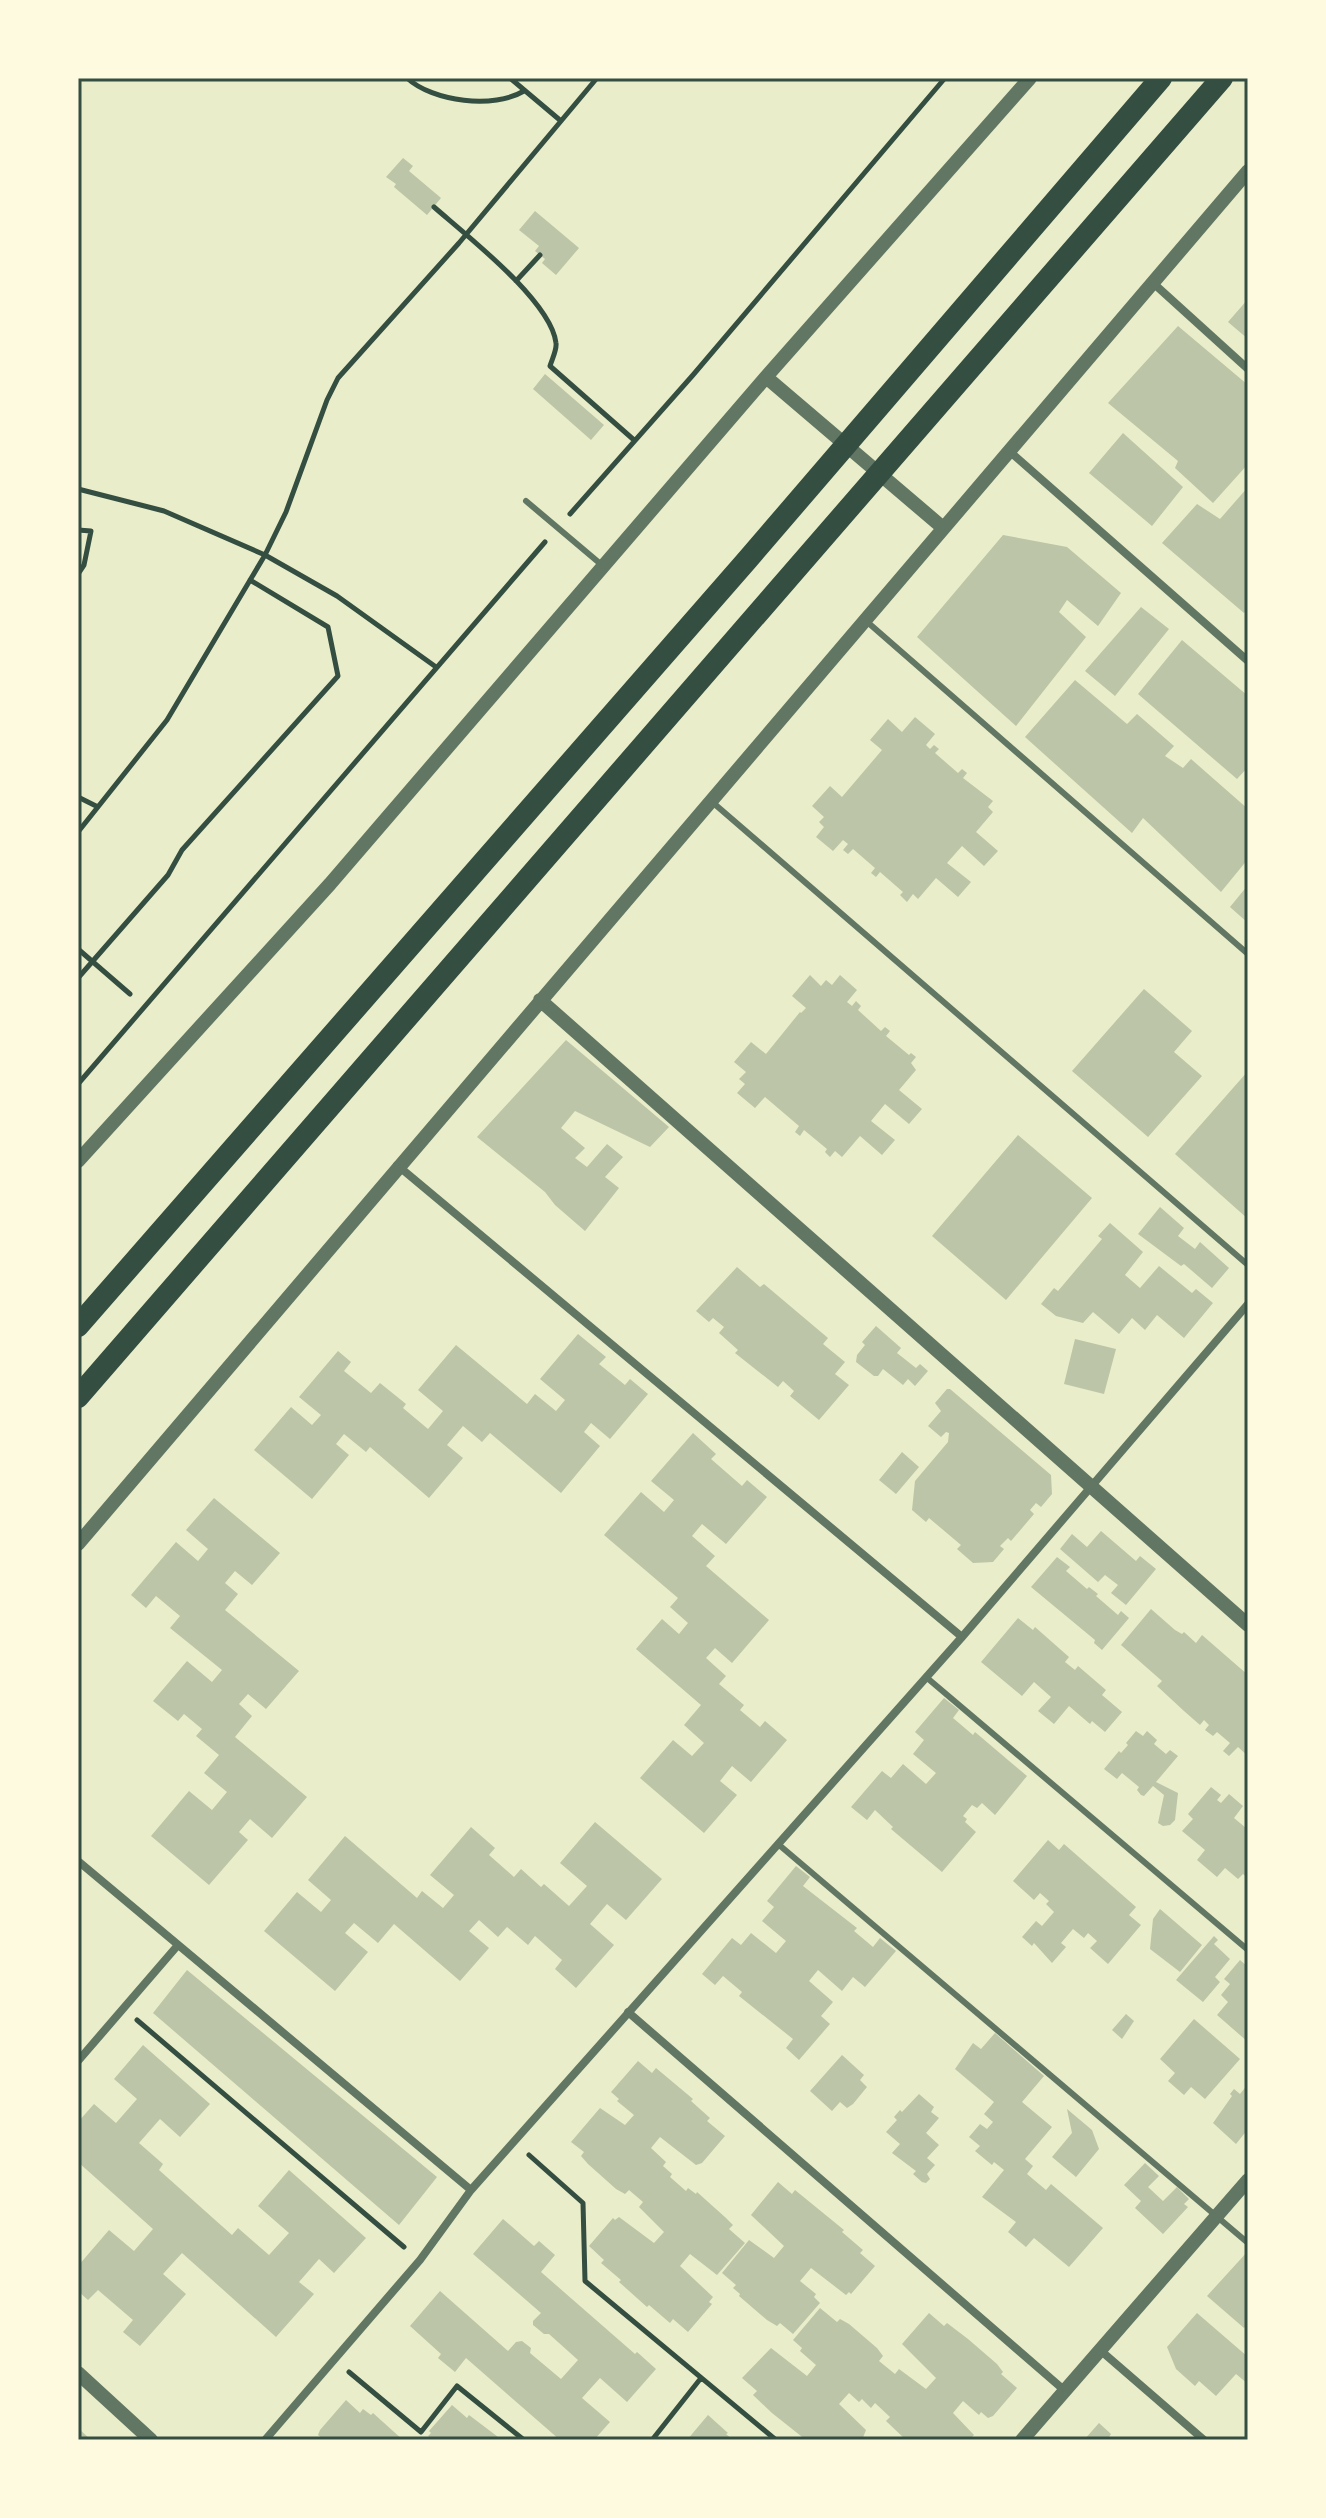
<svg xmlns="http://www.w3.org/2000/svg" width="1326" height="2518" viewBox="0 0 1326 2518" font-family="Roboto,sans-serif">
<style>
.building{fill:#bcc5a7}
.lines{fill:none;stroke-linecap:round;stroke-linejoin:round}
.path{stroke:#344e41;stroke-width:5}
.service{stroke:#617663;stroke-width:6}
.minor{stroke:#617663;stroke-width:8}
.tertiary{stroke:#617663;stroke-width:14}
.trunk{stroke:#344e41;stroke-width:22}
.neatline{fill:none;stroke:#344e41;stroke-width:3}
</style>
<rect width="100%" height="100%" fill="#e9edc9"/>
<path class="building" d="M403,158L413,166L409,171L441,198L427,215L394,187L396,184L386,177Z
M535,211L579,248L556,275L542,263L545,259L535,251L539,246L519,230Z
M1248,299V339L1228,322Z
M1178,326L1248,385V464L1213,503L1175,468L1178,461L1108,403Z
M545,374L604,425L591,440L533,389Z
M1123,433L1183,487L1152,526L1089,473Z
M1248,487V608L1244,613L1162,543L1197,504L1220,519Z
M1003,535L1067,547L1121,593L1098,626L1067,600L1059,612L1086,637L1016,726L917,637Z
M1141,607L1169,629L1115,696L1085,671Z
M1182,640L1248,696V767L1237,779L1138,694Z
M1075,680L1127,724L1137,714L1174,746L1165,756L1183,768L1191,759L1248,809V859L1221,892L1143,818L1132,833L1025,737Z
M915,717L935,734L926,745L930,749L934,745L939,749L935,753L958,773L962,769L967,773L963,778L993,801L988,807L993,812L976,832L998,851L984,866L962,846L947,863L971,882L958,897L936,878L918,899L913,894L907,902L900,895L903,892L880,872L876,877L871,873L875,868L853,849L848,854L843,850L848,844L843,840L833,851L816,837L824,827L819,822L824,817L812,806L830,786L842,797L882,750L870,740L888,719L902,732Z
M1248,885V923L1230,907Z
M810,975L821,986L826,980L832,985L840,975L857,990L847,1002L852,1006L856,1001L861,1006L858,1010L881,1031L885,1027L890,1031L886,1036L909,1055L911,1053L916,1057L911,1063L916,1070L899,1090L922,1109L909,1124L885,1104L871,1121L895,1140L882,1155L860,1136L842,1157L835,1151L830,1157L825,1152L827,1149L804,1130L800,1136L795,1132L799,1126L765,1097L755,1108L737,1093L745,1084L739,1079L746,1072L734,1062L751,1042L766,1054L800,1012L801,1013L806,1008L792,996Z
M1144,989L1192,1031L1174,1052L1202,1076L1148,1137L1072,1071Z
M566,1040L669,1127L650,1147L575,1111L561,1128L585,1148L575,1158L587,1167L607,1144L623,1157L605,1177L619,1188L585,1231L555,1205L545,1192L477,1137Z
M1248,1071V1219L1175,1154Z
M1018,1135L1092,1198L1006,1300L932,1236Z
M1160,1207L1184,1228L1178,1236L1195,1249L1200,1242L1229,1268L1212,1288L1184,1264L1181,1266L1138,1234Z
M1110,1223L1143,1252L1125,1275L1140,1288L1159,1266L1192,1293L1196,1289L1213,1303L1184,1338L1157,1315L1145,1330L1132,1318L1119,1334L1093,1312L1083,1323L1056,1316L1041,1304L1054,1288L1058,1291L1102,1239L1098,1236Z
M737,1267L760,1287L764,1284L828,1338L823,1344L845,1362L835,1374L849,1385L819,1420L790,1396L794,1391L783,1381L778,1387L735,1353L738,1350L719,1333L724,1327L713,1318L709,1322L696,1311Z
M876,1326L901,1348L897,1353L916,1368L920,1364L928,1371L915,1386L908,1379L903,1385L883,1369L878,1376H874L856,1362L857,1355L865,1345L862,1342Z
M578,1334L606,1357L599,1364L625,1385L630,1379L648,1394L610,1439L591,1423L584,1432L600,1446L561,1493L490,1433L482,1442L463,1426L447,1445L463,1458L429,1498L370,1447L366,1452L344,1434L336,1444L349,1455L312,1499L254,1450L291,1407L312,1425L321,1415L299,1397L338,1351L351,1362L344,1371L371,1393L380,1383L406,1404L403,1408L428,1429L443,1411L418,1390L456,1345L527,1404L535,1394L556,1411L565,1400L540,1379Z
M1075,1339L1116,1349L1104,1394L1064,1384Z
M947,1389H950L1051,1475L1052,1494L1041,1507L1036,1503L1030,1510L1034,1514L1011,1541L1008,1538L1000,1546L1004,1549L993,1562L973,1563L957,1549L961,1545L929,1518L926,1522L912,1510L915,1481L948,1442L949,1433L946,1432L941,1437L928,1426L941,1411L935,1403Z
M693,1433L716,1454L711,1459L742,1486L747,1480L767,1497L726,1544L702,1524L692,1536L715,1556L706,1566L769,1620L732,1663L715,1648L706,1658L726,1676L719,1684L744,1705L740,1710L760,1727L765,1721L787,1740L751,1782L732,1766L720,1781L737,1795L704,1833L640,1778L673,1740L692,1756L704,1743L684,1725L701,1705L636,1649L662,1619L679,1634L688,1623L670,1607L678,1598L604,1535L641,1492L664,1512L674,1500L651,1481Z
M902,1452L919,1467L896,1494L879,1480Z
M214,1498L280,1553L252,1585L235,1571L225,1583L238,1594L225,1610L299,1671L266,1709L248,1694L239,1704L252,1716L235,1737L307,1797L272,1838L250,1819L239,1832L248,1840L209,1885L151,1836L189,1791L212,1810L227,1792L204,1773L219,1755L196,1736L202,1729L184,1714L178,1721L153,1701L187,1661L212,1682L222,1670L170,1628L180,1616L156,1596L146,1608L131,1595L176,1542L198,1561L208,1549L186,1530Z
M1101,1531L1136,1561L1140,1556L1156,1569L1126,1605L1111,1593L1118,1585L1105,1575L1098,1582L1060,1549L1072,1534L1087,1547Z
M1057,1557L1070,1567L1066,1571L1087,1589L1089,1587L1098,1594L1096,1596L1118,1615L1121,1611L1129,1618L1102,1650L1094,1643L1095,1640L1031,1587Z
M1151,1609L1175,1630L1182,1634L1184,1632L1196,1643L1202,1635L1248,1675V1756L1238,1747L1229,1756L1223,1751L1230,1743L1217,1732L1213,1736L1205,1730L1209,1725L1204,1720L1200,1725L1184,1711L1157,1686L1162,1681L1121,1645Z
M1018,1618L1033,1630L1035,1627L1069,1657L1065,1662L1075,1670L1078,1666L1106,1690L1102,1695L1122,1712L1105,1732L1092,1721L1090,1724L1069,1706L1054,1724L1038,1711L1051,1697L1034,1682L1022,1696L981,1662Z
M944,1698L959,1710L953,1718L973,1735L975,1732L1027,1776L995,1815L982,1803L977,1808L972,1805L963,1816L967,1819L965,1822L976,1832L942,1872L891,1829L893,1827L875,1810L867,1820L851,1807L882,1771L891,1778L903,1764L926,1784L936,1773L913,1754L924,1740L915,1732Z
M1136,1731L1143,1736L1147,1731L1157,1740L1154,1744L1166,1754L1170,1750L1178,1756L1156,1782L1178,1793L1175,1820L1170,1825L1163,1826L1158,1823L1164,1795L1153,1786L1144,1796L1141,1795L1137,1790L1139,1787L1122,1773L1117,1779L1104,1769L1119,1751L1121,1753L1128,1745L1126,1743Z
M1211,1787L1221,1795L1217,1800L1221,1803L1229,1794L1243,1806L1234,1818L1246,1828L1248,1826V1878L1243,1874L1238,1879L1225,1868L1217,1877L1197,1860L1205,1850L1182,1831L1193,1819L1188,1814Z
M595,1822L662,1879L626,1920L607,1904L590,1924L614,1945L576,1988L555,1969L562,1960L535,1936L528,1945L507,1927L498,1937L479,1920L469,1931L489,1948L460,1981L394,1924L378,1943L354,1923L345,1933L368,1952L335,1991L264,1931L297,1892L321,1912L331,1900L308,1880L345,1836L417,1898L422,1891L443,1908L454,1895L430,1875L471,1827L495,1848L489,1855L514,1877L521,1869L541,1887L544,1884L569,1906L587,1886L560,1863Z
M1048,1840L1059,1850L1064,1844L1136,1907L1129,1915L1141,1925L1108,1964L1090,1948L1097,1941L1088,1933L1084,1938L1073,1929L1061,1943L1066,1947L1052,1963L1034,1943L1032,1946L1022,1937L1036,1921L1042,1926L1054,1912L1046,1904L1049,1901L1040,1893L1034,1900L1013,1881Z
M796,1866L810,1877L803,1886L857,1928L854,1931L873,1947L880,1938L896,1951L865,1987L853,1977L842,1991L818,1970L809,1981L833,2002L821,2016L830,2024L799,2060L786,2048L793,2039L739,1996L742,1992L723,1976L715,1985L702,1974L732,1938L741,1945L751,1933L776,1953L786,1941L762,1921L774,1907L767,1901Z
M1160,1909L1202,1945L1180,1972L1150,1949L1153,1919Z
M1214,1936L1218,1940L1214,1944L1230,1959L1215,1977L1220,1982L1203,2002L1176,1980Z
M1240,1960L1248,1967V2042L1217,2015L1228,2002L1221,1995L1230,1984L1224,1979Z
M187,1970L437,2177L399,2225L153,2013Z
M1126,2014L1134,2021L1122,2039L1112,2030Z
M1194,2019L1240,2059L1205,2099L1191,2087L1184,2095L1168,2081L1175,2073L1160,2059Z
M995,2033L1044,2076L1022,2102L1052,2127L1025,2159L1033,2166L1027,2174L1046,2190L1051,2184L1103,2228L1069,2267L1034,2238L1026,2247L1008,2232L1016,2222L982,2197L1004,2170L994,2162L992,2165L975,2151L980,2146L969,2137L980,2124L987,2129L993,2122L984,2114L994,2102L955,2069L973,2043L981,2049Z
M143,2045L210,2104L180,2137L160,2119L139,2143L163,2164L159,2170L232,2235L238,2228L269,2255L289,2233L258,2206L289,2170L366,2238L334,2273L319,2259L299,2282L314,2294L276,2337L182,2253L163,2274L186,2294L140,2346L123,2332L133,2320L98,2290L88,2300L78,2291V2266L109,2230L134,2251L153,2229L78,2162V2122L94,2104L116,2123L137,2099L114,2079Z
M842,2055L864,2075L860,2080L867,2087L853,2104L847,2108L840,2102L832,2111L810,2091Z
M638,2061L652,2073L656,2068L693,2099L691,2101L710,2118L707,2121L725,2136L702,2163L696,2165L660,2137L651,2148L666,2162L663,2166L672,2174L670,2177L686,2191L688,2188L696,2194L697,2192L726,2218L733,2225L729,2229L745,2243L717,2275L690,2254L680,2266L713,2297L709,2302L712,2304L688,2332L673,2319L670,2323L649,2305L647,2307L619,2282L621,2280L601,2263L604,2260L589,2246L613,2218L615,2220L619,2217L654,2243L664,2232L639,2207L643,2202L629,2190L625,2194L616,2189L588,2164L581,2156L584,2152L571,2142L600,2108L625,2125L634,2115L617,2101L619,2099L611,2092Z
M1248,2084V2129L1236,2144L1213,2123L1232,2096L1230,2094L1234,2089L1240,2094Z
M919,2094L934,2107L931,2112L939,2118L926,2133L939,2145L927,2158L935,2165L927,2174L930,2179L926,2183L922,2182L913,2174L916,2171L892,2153L900,2144L886,2132L897,2120L894,2117L900,2110L902,2112Z
M1067,2109L1092,2130L1099,2149L1076,2177L1052,2157L1072,2133Z
M1145,2163L1159,2176L1148,2187L1163,2201L1177,2187L1189,2199L1184,2204L1188,2207L1163,2234L1135,2208L1141,2201L1124,2185Z
M778,2182L792,2194L795,2190L844,2230L842,2232L863,2250L860,2253L875,2266L851,2294L849,2292L846,2295L811,2268L800,2281L816,2294L814,2297L820,2303L793,2334L780,2323L777,2326L767,2320L739,2296L740,2294L733,2288L736,2285L722,2273L749,2240L774,2258L784,2246L751,2215Z
M503,2219L534,2246L539,2241L555,2255L541,2272L635,2354L637,2352L656,2369L627,2402L600,2378L582,2398L610,2422L594,2440H560L466,2358L455,2372L438,2358L441,2354L410,2326L440,2291L508,2351L516,2342L522,2341L531,2348L530,2353L561,2379L578,2360L549,2334H544L533,2325V2321L541,2313L473,2254Z
M1248,2251V2323L1244,2328L1207,2296Z
M820,2308L837,2322L840,2319L849,2324L877,2348L883,2356L879,2361L895,2374L899,2369L926,2389L936,2378L902,2344L929,2313L944,2326L947,2323L968,2339L997,2364L1003,2372L1001,2374L1017,2388L993,2416L988,2418L981,2412L979,2415L963,2401L953,2413L974,2435L969,2440H906L886,2421L890,2417L875,2403L871,2408L862,2399L859,2402L849,2393L839,2404L866,2430L862,2440H806L772,2413L753,2395L757,2391L742,2378L771,2348L807,2376L816,2365L800,2351L802,2348L793,2340Z
M1197,2313L1248,2357V2384L1236,2374L1216,2396L1199,2381L1195,2386L1176,2369L1167,2347Z
M346,2400L360,2413L363,2409L371,2415L373,2413L403,2440H324L318,2435L320,2430Z
M452,2405L467,2418L469,2415L502,2440H433L428,2436L431,2433L429,2431Z
M708,2415L728,2433L726,2434L733,2440H687Z
M1099,2423L1111,2434L1107,2440H1084Z
M78,2428L91,2440H78Z"/>
<g class="lines">
<path class="path" d="M407,78C433,102 494,109 524,91
M510,78L561,121
M434,207C466,235 551,301 556,343C557,350 552,359 550,366L634,440
M516,281L540,255
M78,489L164,511L265,555L337,596L436,667
M570,514L693,375L945,78
M78,530L91,531L84,565L78,574
M78,797L98,807
M78,832L167,720L265,555L286,512L327,400L338,378L459,243L597,78
M78,949L130,994
M78,978L168,875L182,850L338,676L328,627L250,580
M78,1084L545,542
M137,2020L404,2247
M529,2155L583,2203L585,2281L776,2440
M349,2372L421,2432L457,2386L524,2440
M652,2440L701,2378"/>
<path class="service" d="M526,501L603,566
M865,620L1248,954
M711,801L1248,1265
M926,1677L1248,1950
M778,1844L1248,2243"/>
<path class="minor" d="M1152,282L1248,369
M1008,450L1248,661
M397,1165L962,1637
M78,1861L471,2190
M628,2012L1064,2390
M78,2061L178,1945
M1100,2350L1204,2440
M265,2440L420,2260L471,2190L962,1637L1248,1304"/>
<path class="tertiary" d="M766,377L942,527
M540,1000L1248,1625
M78,1161L330,884L766,377L1030,78
M78,1544C466,1084 857,627 1248,171
M78,2373L151,2440
M1022,2440L1248,2180"/>
<path class="trunk" d="M78,1326L748,559L1161,78
M78,1397L1222,78"/>
</g>
<rect width="1326" height="2518" fill="none" stroke="#fefae0" stroke-width="160"/>
<rect x="80" y="80" width="1166" height="2358" class="neatline"/>
</svg>
